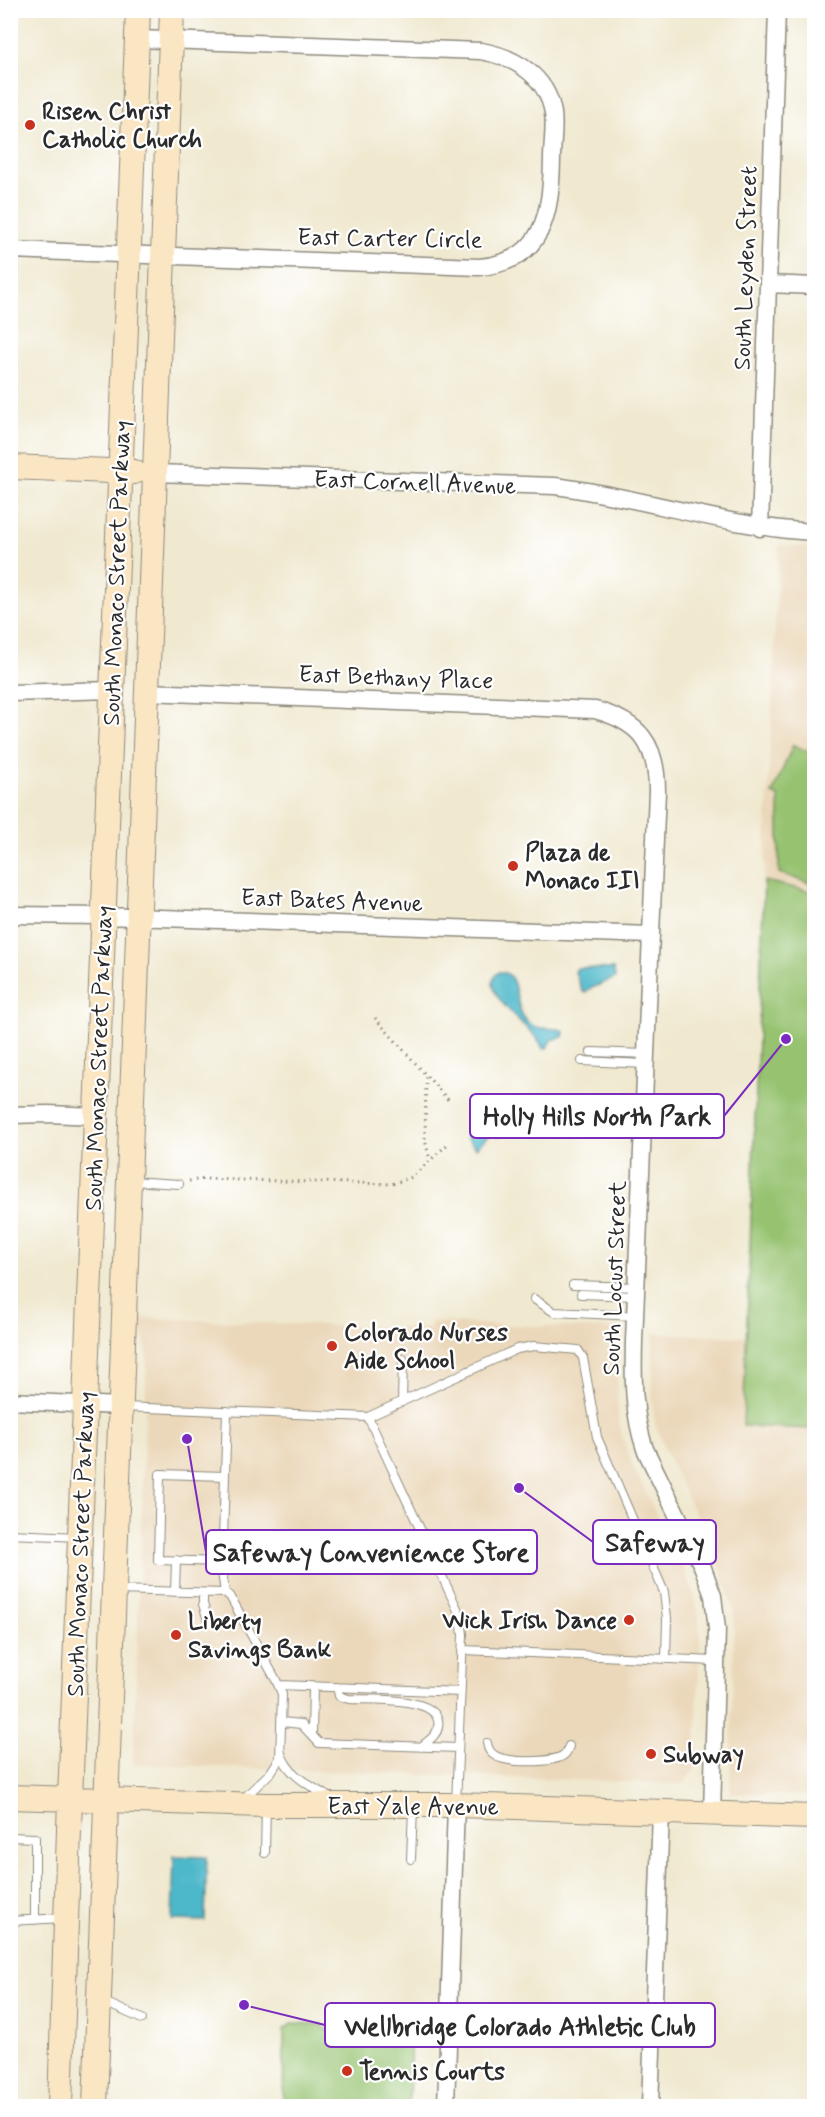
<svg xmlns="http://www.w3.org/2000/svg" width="825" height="2117" viewBox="0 0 825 2117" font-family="Mynerve,sans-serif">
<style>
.built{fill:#ebd8ba}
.green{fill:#97c371;stroke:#61774e;stroke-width:1.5}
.water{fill:#4db8ca;stroke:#3c727a;stroke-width:1.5}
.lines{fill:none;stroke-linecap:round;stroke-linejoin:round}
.lane-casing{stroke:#8e8a7e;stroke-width:10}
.street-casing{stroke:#8e8a7e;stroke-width:19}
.secondary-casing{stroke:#8e8a7e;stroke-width:26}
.path{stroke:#8e8a7e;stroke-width:3;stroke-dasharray:1.5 4.5;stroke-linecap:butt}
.lane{stroke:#fff;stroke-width:8}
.street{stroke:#fff;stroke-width:16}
.secondary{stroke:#fbe6c4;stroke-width:24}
.poi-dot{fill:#c8321e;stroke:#fff;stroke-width:2}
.labels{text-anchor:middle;stroke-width:4.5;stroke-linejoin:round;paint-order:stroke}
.poi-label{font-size:24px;font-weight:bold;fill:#2b2b2b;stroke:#fff;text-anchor:start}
.street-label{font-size:24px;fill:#2b2b2b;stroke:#fff}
.leader{fill:none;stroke:#7b2cbf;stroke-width:2}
.callout-dot{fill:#7b2cbf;stroke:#fff;stroke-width:2}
.callout{fill:#fff;stroke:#7b2cbf;stroke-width:2}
.callout-label{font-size:26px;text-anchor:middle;font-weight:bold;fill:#2b2b2b}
</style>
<rect width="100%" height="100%" fill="#fff"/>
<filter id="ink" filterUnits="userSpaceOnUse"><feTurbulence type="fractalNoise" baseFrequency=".0167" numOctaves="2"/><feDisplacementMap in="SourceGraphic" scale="12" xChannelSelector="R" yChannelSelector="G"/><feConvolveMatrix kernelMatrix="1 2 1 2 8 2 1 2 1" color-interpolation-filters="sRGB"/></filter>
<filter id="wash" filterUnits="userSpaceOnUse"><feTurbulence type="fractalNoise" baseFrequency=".008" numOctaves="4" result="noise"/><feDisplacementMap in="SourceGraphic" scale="24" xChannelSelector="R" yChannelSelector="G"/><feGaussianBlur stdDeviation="1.35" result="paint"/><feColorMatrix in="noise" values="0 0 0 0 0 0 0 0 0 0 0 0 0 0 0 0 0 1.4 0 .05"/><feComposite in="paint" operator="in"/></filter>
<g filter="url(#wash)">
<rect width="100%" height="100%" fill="#f0e9d0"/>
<path class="built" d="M779,545L814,547V892L764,881Z
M140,1318L430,1329L431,1322L618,1329L617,1393L618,1416L622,1437L631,1462L684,1570L694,1595L699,1616L700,1640L695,1769L683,1784L133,1764L147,1354Z
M653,1333L746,1337L743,1426L814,1429V1796L730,1793L734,1628L733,1607L719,1565L665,1450L655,1424L652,1400Z"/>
<path class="green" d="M793,745L814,754V885L779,873V797L772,794Z
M764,881L814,892V1429L743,1426Z
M292,2023L322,2024L326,2030C343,2018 355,2023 370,2035L378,2027L411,2028L409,2106H283L284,2030Z"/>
<path class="water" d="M577,968L614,969L615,978L587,990L585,993L582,991L575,972Z
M499,972C523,971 510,1009 530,1024C540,1031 551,1027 562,1030L564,1032L563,1037L551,1040L547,1048L543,1049C542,1047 540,1042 539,1041C531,1028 474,989 499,972Z
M493,1112L504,1123L499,1127L504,1133L499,1137L493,1132L476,1148L466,1138Z
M174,1856L207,1857L205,1921L172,1920Z"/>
</g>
<g filter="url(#ink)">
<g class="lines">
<defs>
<path id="lane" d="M591,1052L646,1054
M582,1061L646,1064
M131,1181L179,1184
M573,1285L637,1287
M581,1294L636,1296
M534,1299L554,1312L636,1316
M402,1402L403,1359
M123,1407L368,1417L517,1349L534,1346L578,1350L583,1358L597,1437L664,1592L667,1618L666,1659
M227,1411L222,1572L225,1593L230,1596L276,1680L282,1694L280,1758L271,1772L243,1799
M368,1417L461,1617L463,1635L456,1804
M10,1534L79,1537
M222,1562L158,1560L160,1474L225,1476
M115,1590L225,1593
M175,1592L176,1560
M203,1593V1604L207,1617
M463,1650L716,1661
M279,1685L461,1692
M337,1687L339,1696L349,1699C369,1700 432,1696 438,1720C439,1724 438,1731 435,1734C432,1739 425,1743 421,1747
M282,1722L301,1724L319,1743L458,1748
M312,1735L313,1687
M487,1743C488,1748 489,1752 494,1755C505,1763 554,1764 565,1754C567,1752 568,1749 569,1746
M281,1753C287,1775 313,1787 330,1798
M10,1837L35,1838V1920
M265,1853L266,1806
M411,1859L413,1808
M10,1921L63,1918
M102,2001L142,2019"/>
<path id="street" d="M10,250L479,267C544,262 551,213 552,159C552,144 555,128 553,113C547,76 515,57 481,51L137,39
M769,284L814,286
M154,473L555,486C642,497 726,527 814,532
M760,528L777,10
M147,692L595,710C640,722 657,744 657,791L634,1341C633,1379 633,1414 645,1449L703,1568L713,1596L717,1629L712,1814
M10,693L112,690
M10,915L103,916L651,935
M10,1115L48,1114L96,1116
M10,1401L120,1406
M446,2106L456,1805
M650,2106L661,1812"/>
<path id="secondary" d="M10,467L134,472
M10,1797L266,1805H456L814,1817
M60,2106L70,1799L138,10
M95,2106L172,10"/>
</defs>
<use href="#lane" class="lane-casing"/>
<use href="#street" class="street-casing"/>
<use href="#secondary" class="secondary-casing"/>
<path class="path" d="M375,1018L451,1103
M426,1077L425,1140L430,1160
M189,1181L204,1179L392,1184L412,1177L449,1143"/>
<use href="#lane" class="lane"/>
<use href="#street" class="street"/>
<use href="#secondary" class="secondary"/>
</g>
</g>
<g class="poi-dot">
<circle cx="30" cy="125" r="6"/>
<circle cx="513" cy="866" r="6"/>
<circle cx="332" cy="1346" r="6"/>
<circle cx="629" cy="1620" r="6"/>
<circle cx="176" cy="1635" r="6"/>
<circle cx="651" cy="1754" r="6"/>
<circle cx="347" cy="2071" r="6"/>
</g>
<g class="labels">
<g class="poi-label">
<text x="42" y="119">Risen Christ<tspan x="42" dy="28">Catholic Church</tspan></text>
<text x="525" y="860">Plaza de<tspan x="525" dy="28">Monaco III</tspan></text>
<text x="344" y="1340">Colorado Nurses<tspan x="344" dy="28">Aide School</tspan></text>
<text x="617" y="1628" text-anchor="end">Wick Irish Dance</text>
<text x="188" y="1629">Liberty<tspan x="188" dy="28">Savings Bank</tspan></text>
<text x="663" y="1762">Subway</text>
<text x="359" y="2079">Tennis Courts</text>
</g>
<g class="street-label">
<text transform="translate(390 238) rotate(1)" y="8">East Carter Circle</text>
<text transform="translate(745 268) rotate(-88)" y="8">South Leyden Street</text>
<text transform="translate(415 482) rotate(2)" y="8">East Cornell Avenue</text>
<text transform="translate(116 573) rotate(-88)" y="8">South Monaco Street Parkway</text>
<text transform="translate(396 677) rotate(2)" y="8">East Bethany Place</text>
<text transform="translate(332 900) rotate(2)" y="8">East Bates Avenue</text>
<text transform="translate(98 1058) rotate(-88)" y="8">South Monaco Street Parkway</text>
<text transform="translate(614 1278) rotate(-88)" y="8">South Locust Street</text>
<text transform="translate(80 1544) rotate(-88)" y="8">South Monaco Street Parkway</text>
<text x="413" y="1814">East Yale Avenue</text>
</g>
</g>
<path class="leader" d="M786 1039L724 1116M519 1488L593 1542M187 1439L206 1552M244 2005L325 2025"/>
<g class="callout-dot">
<circle cx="786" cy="1039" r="6"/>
<circle cx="519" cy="1488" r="6"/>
<circle cx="187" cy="1439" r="6"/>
<circle cx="244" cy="2005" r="6"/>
</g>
<g class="callout">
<rect x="470" y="1094" width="254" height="44" rx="6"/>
<rect x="593" y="1520" width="123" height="44" rx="6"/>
<rect x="206" y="1530" width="331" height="44" rx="6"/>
<rect x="325" y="2003" width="390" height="44" rx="6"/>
</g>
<g class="callout-label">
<text x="597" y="1125">Holly Hills North Park</text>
<text x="655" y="1551">Safeway</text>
<text x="371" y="1561">Safeway Convenience Store</text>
<text x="520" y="2035">Wellbridge Colorado Athletic Club</text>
</g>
<rect width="825" height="2117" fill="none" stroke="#fff" stroke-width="36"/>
</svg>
